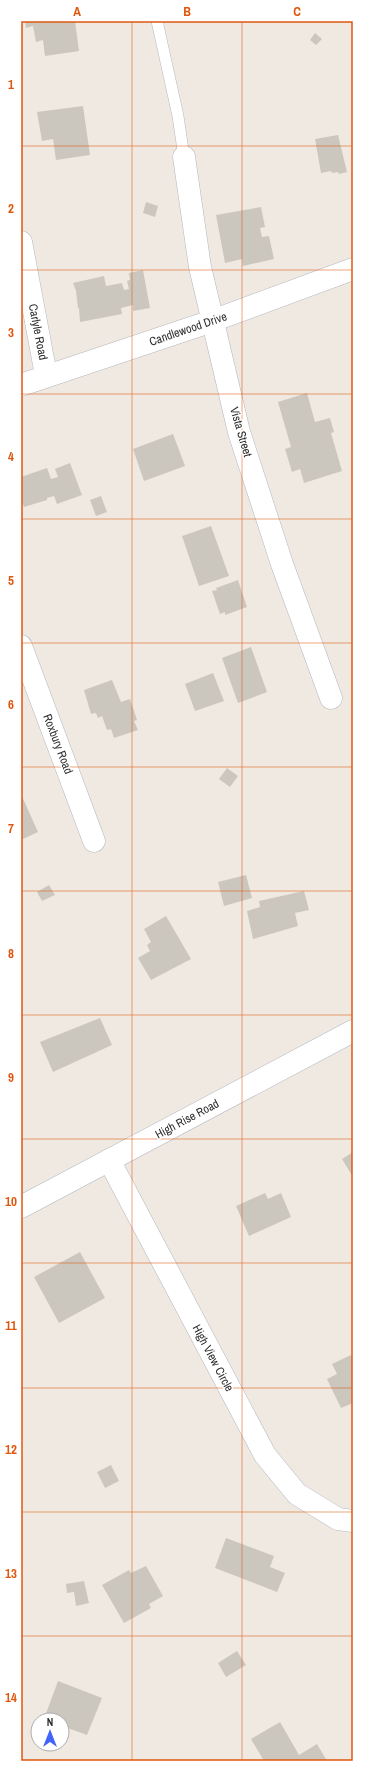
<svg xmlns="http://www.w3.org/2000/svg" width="374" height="1782" viewBox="0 0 374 1782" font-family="'Archivo Narrow',sans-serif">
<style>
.building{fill:#cbc7bf}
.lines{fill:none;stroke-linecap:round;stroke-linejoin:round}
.lane-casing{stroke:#b4b7c1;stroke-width:12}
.street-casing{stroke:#b4b7c1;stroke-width:23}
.lane{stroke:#fff;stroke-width:11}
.street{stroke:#fff;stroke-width:22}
.grid{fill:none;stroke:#df570e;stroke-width:1;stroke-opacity:0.55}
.labels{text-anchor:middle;stroke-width:3;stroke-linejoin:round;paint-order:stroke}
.street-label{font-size:12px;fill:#2e2e2e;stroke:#fff}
.neatline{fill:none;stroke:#df570e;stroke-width:1.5}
.grid-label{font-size:13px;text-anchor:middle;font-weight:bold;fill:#df570e}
</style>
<rect width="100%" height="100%" fill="#efe9e1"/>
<path class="building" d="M25,21H75L79,51L45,56L43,40L36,42L33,26L26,28Z
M315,33L322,39L316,45L310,40Z
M83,106L90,155L56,160L53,139L42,141L37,112Z
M338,135L347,172L339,174L338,172L332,173L331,171L321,173L315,139Z
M146,202L158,206L155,217L143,213Z
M261,207L265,227L260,228L262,237L269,236L274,259L243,266L242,259L225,263L216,215Z
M143,270L150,308L133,311V305L121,308L122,314L80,322L79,308H78L76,291L73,283L104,276L106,286L122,283L124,290L129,289L127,281L130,280L129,273Z
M307,393L315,422L330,418L334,432L331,433L342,471L304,483L300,469L292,472L285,449L291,447L278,402Z
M173,434L185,466L144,481L133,449Z
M70,463L82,495L57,504L54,496L47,498V500L24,507L21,499V477L47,468L51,479L58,477L55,469Z
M101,496L107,512L96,516L90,500Z
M211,526L229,576L199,586L182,536Z
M238,580L247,607L225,615V612L220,614L212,591L217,590L216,588Z
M251,647L267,692L238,703L222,658Z
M213,673L224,701L195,711L185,684Z
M112,680L121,702L130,699L137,720L134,721L138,730L114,738L111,729L107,730L102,716L98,718L96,713L91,714L84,690Z
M227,768L238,776L230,787L219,779Z
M21,794L38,832L21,840Z
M246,875L252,898L224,906L218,882Z
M49,885L55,895L42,901L37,892Z
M304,891L309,910L295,913L298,926L253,939L247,911L260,907L259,901Z
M166,916L191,959L151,980L138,958L150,951L147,945L151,942L144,929Z
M100,1018L112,1045L53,1072L40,1042Z
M353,1152V1177L342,1159Z
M265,1193L268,1199L281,1193L291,1217L249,1236L236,1206Z
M80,1252L105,1298L59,1323L34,1277Z
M351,1355L353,1359V1403L341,1408L327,1379L337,1374L332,1364Z
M111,1465L119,1481L105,1488L97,1472Z
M226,1538L274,1556L270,1567L285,1573L277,1592L215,1568Z
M146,1566L163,1596L149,1604L151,1608L124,1623L102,1585L129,1570L131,1573Z
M84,1581L89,1603L76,1606L74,1592L67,1593L66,1584Z
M237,1651L246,1665L226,1677L218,1663Z
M58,1681L102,1698L87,1735L62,1726V1720L44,1719Z
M280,1722L299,1755L317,1744L327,1761H264L251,1739Z"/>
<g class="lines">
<defs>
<path id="lane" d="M157,21L178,116L184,157"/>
<path id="street" d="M184,157L200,267L239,432L282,564L331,698
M21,242L46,375
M21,385L212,321L353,269
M21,646L94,841
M109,1160L265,1455L297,1494L338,1519L353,1521
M21,1207L353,1031"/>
</defs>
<use href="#lane" class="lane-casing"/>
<use href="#street" class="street-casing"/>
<use href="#lane" class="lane"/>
<use href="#street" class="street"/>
</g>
<path class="grid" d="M132,21V1761M242,21V1761M21,146H353M21,270H353M21,394H353M21,519H353M21,643H353M21,767H353M21,891H353M21,1015H353M21,1139H353M21,1263H353M21,1388H353M21,1512H353M21,1636H353"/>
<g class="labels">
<g class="street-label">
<text transform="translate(188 329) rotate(-19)" y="4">Candlewood Drive</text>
<text transform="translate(38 332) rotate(79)" y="4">Carlyle Road</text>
<text transform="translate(241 432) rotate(74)" y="4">Vista Street</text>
<text transform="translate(58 744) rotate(69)" y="4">Roxbury Road</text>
<text transform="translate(187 1119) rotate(-28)" y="4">High Rise Road</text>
<text transform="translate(213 1358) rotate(62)" y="4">High View Circle</text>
</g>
</g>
<rect width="374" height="1782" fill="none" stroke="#ffffff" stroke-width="44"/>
<g transform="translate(50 1732)"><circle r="19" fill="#ffffff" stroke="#ababab"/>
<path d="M0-3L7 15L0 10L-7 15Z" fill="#4264fb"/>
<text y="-6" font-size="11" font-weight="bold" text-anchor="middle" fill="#2e2e2e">N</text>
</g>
<rect x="22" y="22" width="330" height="1738" class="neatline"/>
<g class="grid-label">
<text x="77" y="16">A</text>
<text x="187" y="16">B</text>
<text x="297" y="16">C</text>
<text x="11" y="89">1</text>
<text x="11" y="213">2</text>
<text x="11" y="337">3</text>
<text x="11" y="461">4</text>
<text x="11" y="585">5</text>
<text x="11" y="709">6</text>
<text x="11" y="833">7</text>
<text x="11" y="958">8</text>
<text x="11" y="1082">9</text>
<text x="11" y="1206">10</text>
<text x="11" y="1330">11</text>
<text x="11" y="1454">12</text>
<text x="11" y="1578">13</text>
<text x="11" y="1702">14</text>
</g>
</svg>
